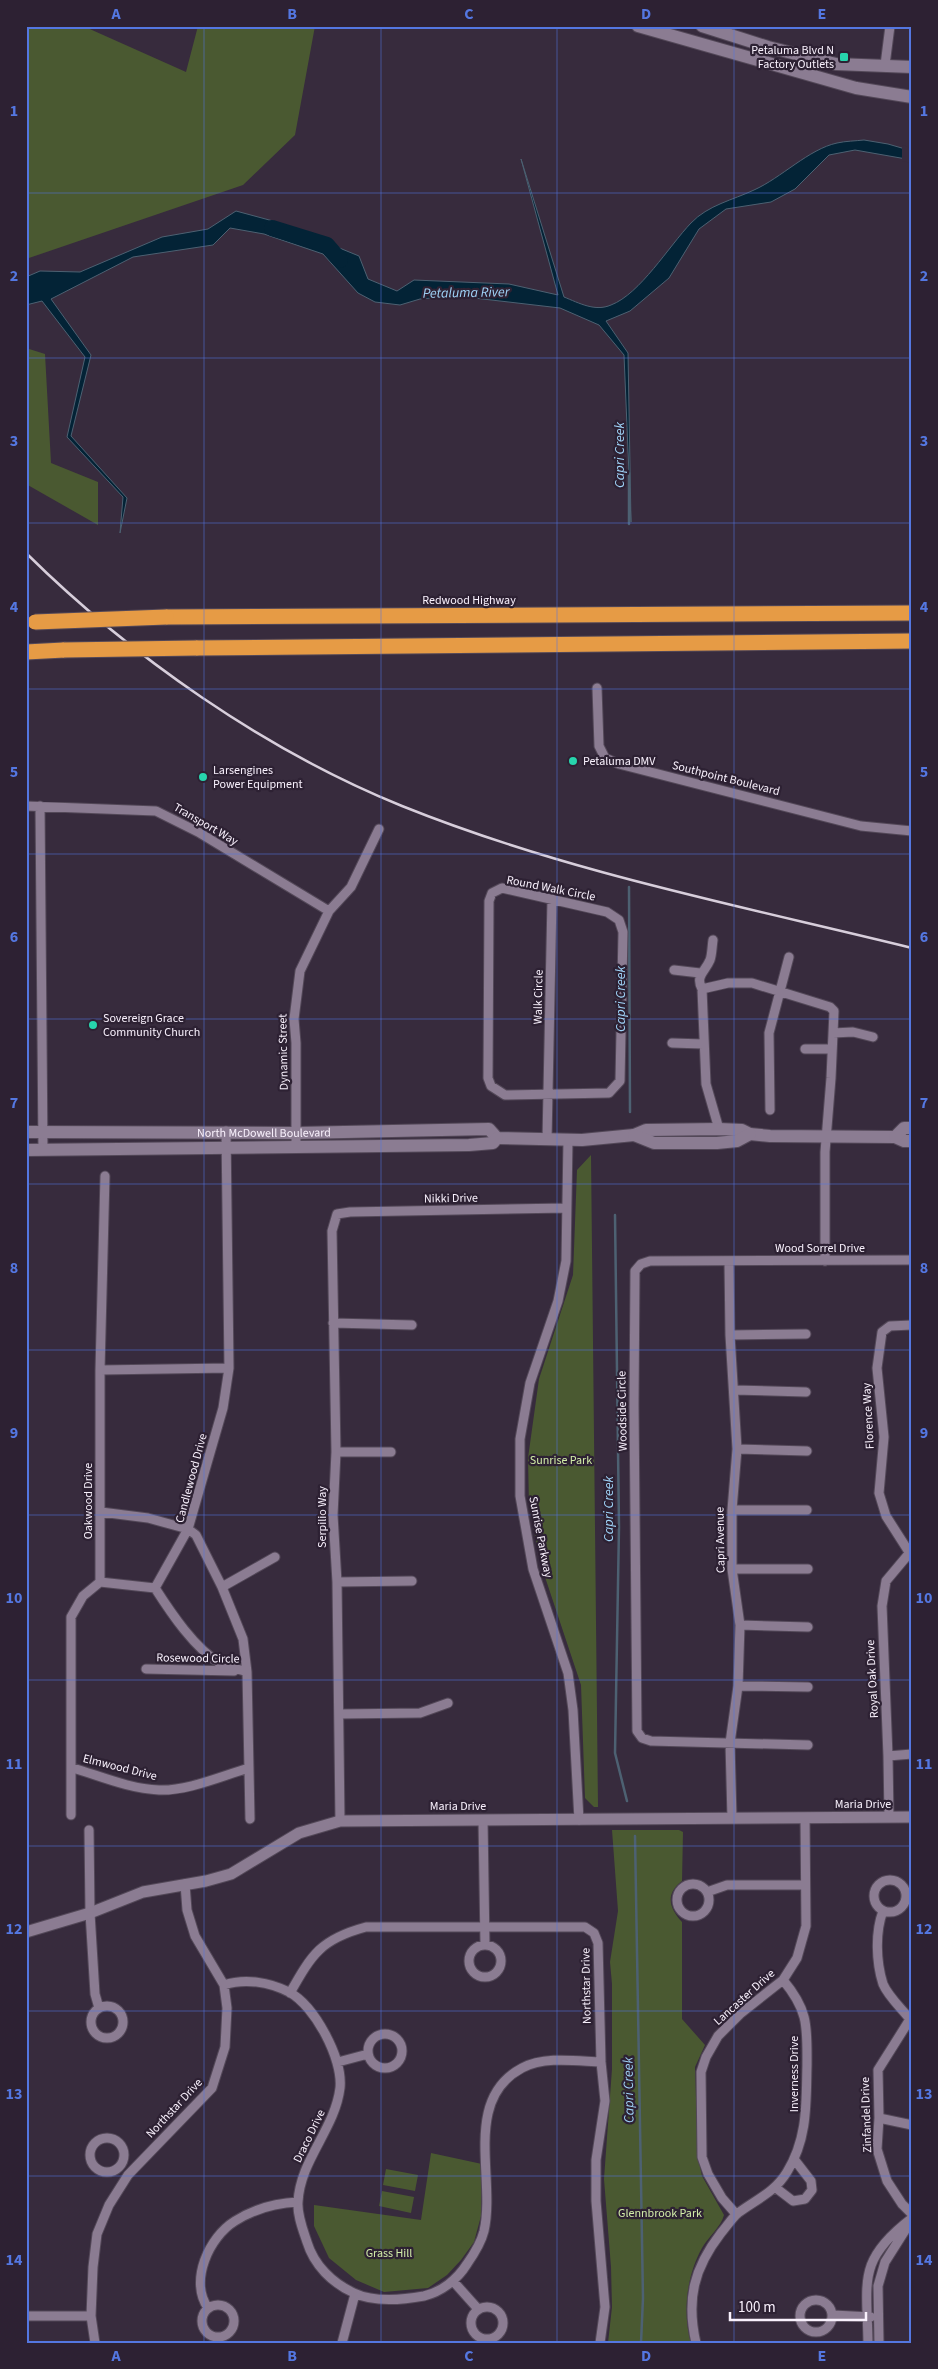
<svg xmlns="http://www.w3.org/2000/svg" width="938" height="2369" viewBox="0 0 938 2369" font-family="'Source Sans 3',sans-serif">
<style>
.green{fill:#4a5931}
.water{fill:#032336;stroke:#4d6172}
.pier{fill:#372b3d}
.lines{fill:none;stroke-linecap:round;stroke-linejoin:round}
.stream{stroke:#4d6172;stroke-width:2.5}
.river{stroke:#032336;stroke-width:16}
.minor-casing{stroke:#534858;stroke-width:11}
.tertiary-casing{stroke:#534858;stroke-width:13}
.secondary-casing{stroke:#534858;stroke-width:14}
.motorway-casing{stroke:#534858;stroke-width:17}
.minor{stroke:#8b7c92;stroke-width:9}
.tertiary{stroke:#8b7c92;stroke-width:11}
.secondary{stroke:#8b7c92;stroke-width:12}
.motorway{stroke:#e69b45;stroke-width:15}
.rail{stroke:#d7cedb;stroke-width:2.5}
.motorway-bridge-casing{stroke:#534858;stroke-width:17;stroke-linecap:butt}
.motorway-bridge{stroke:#e69b45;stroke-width:15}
.grid{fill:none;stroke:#5477e1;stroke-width:1;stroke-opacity:0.55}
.poi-dot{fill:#27d5ad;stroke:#2d2133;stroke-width:2}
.labels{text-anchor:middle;stroke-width:4.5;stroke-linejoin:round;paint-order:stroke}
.poi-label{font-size:12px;fill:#f9f1fd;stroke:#2d2133;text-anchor:start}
.street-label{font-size:12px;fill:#f9f1fd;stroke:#2d2133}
.park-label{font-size:12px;fill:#d2eda8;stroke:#2d2133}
.water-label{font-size:14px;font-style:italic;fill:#a0d4f9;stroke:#2d2133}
.neatline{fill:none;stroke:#5477e1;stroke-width:2}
.grid-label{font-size:16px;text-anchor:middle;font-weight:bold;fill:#5477e1}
</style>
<rect width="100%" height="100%" fill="#372b3d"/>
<path class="green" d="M26,26H83L186,72L198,26H315L295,135L243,185L26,259Z
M26,348L45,354L51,463L98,482V525L26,484Z
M591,1155L598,1807H594L585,1798L581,1685L541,1565L529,1506L528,1458L539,1379L573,1275L577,1170Z
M612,1830H679L683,1832L682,1881C665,1894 669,1908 682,1922V2019L705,2045L695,2067L698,2157L702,2176L724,2215C721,2227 708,2237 702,2248C687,2275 682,2312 691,2343H608L612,2307L611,2267L604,2179L612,2069V1984L610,1962L618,1911Z
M431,2153L482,2164L481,2216L474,2242L461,2260L447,2275L428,2288L384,2292L356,2280L329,2258L314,2226V2205L421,2220Z
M386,2169L418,2175L415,2191L383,2185Z
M382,2191L414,2197L411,2213L379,2206Z"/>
<path class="water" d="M864,140L888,144L912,151V160L855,150L829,155L795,189L771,202L726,209L699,229L669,278L630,311L606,321L628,353L631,522L624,355L599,325L560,308L457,296L420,299L400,305L375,302L358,293L323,254L264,234L230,228L213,245L133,257L51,299L91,355L71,436L127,498L120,533L123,497L67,437L85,357L42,301L26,305V277L40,271L80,272L162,237L208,229L236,211L273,221L305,242L337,247L359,256L368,279L397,291L414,280L509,284L558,295L521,159L564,297C579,303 595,312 611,305C640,294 669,246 691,223C708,205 733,200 754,190C781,178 809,149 837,143C846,141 855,141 864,140Z"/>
<path class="pier" d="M902,145L912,148V163L902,161Z"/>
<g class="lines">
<path class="stream" d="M629,473V524
M629,887L630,1112
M615,1215L619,1527L615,1753L627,1801
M635,1836L643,2298L641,2343"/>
<path class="river" d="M272,228L327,245L340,260"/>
<defs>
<path id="minor" d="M885,65L890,26
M597,688L599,746L605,758L619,764L861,826L912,831
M26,806L156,811L198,832L329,911
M40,806L43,1150
M502,888L607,912L619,920L623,932L620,1081L609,1093L505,1095L491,1086L488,1078L489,901L492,893Z
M713,940C712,946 712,955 710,960C705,972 695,976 702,989L706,1084L719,1129
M674,970L700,973
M702,989L728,983H752L830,1007L834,1011L831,1078L825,1152V1261
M833,1033L853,1032L873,1037
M672,1043L703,1044
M805,1049H832
M770,1110L769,1033L789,957
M226,1131L229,1368L223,1408L188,1529L196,1535L222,1587L243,1639L247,1672L250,1819
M547,1140L552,899
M568,1140L566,1261L558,1301L530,1383L520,1439V1496L533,1569L568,1673L573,1710L579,1820
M296,1147V1043L294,1019L300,971L329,911L351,887L379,829
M729,1262L730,1335L737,1449L732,1510V1569L740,1625L738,1686L730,1743L732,1818
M333,1323L412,1325
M730,1335L806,1334
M100,1370L229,1368
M734,1390L806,1392
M737,1449L807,1451
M336,1452H391
M732,1510H807
M101,1512L148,1518L188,1529L155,1588
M909,1552L886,1516L879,1493L884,1437L877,1368L882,1332L890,1326L912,1325
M732,1569H808
M100,1582L155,1588C171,1613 195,1649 221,1664C228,1668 239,1669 247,1672
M337,1582L412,1581
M222,1587L275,1557
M740,1625L808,1627
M146,1669L234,1671
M738,1686L808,1687
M339,1714L420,1713L448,1703
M808,1745L651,1741L642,1738L637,1731L634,1404L635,1271L641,1264L650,1261L912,1260
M888,1756L912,1754
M73,1768C100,1776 130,1789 159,1790C188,1791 221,1776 249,1768
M71,1815V1617L83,1596L100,1582V1370L105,1176
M889,1817L888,1756L882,1606L886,1581L912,1550
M483,1820L485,1945
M340,1821L337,1582L333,1515L336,1452L332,1231L337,1214L350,1212L566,1208
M89,1830L90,1913L95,1994L99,2008
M874 1896a16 16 0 1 1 32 0a16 16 0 1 1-32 0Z
M677 1900a16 16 0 1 1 32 0a16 16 0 1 1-32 0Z
M707,1892L727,1885H804
M883,1911C875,1932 876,1962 883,1984C888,1996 901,2008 909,2018
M469 1961a16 16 0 1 1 32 0a16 16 0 1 1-32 0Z
M224,1985C245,1978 269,1982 289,1992C315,2006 343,2059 340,2088C335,2129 300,2160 298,2202C297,2215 303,2230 307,2242C314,2265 332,2283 354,2293C375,2303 402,2300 424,2296C441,2292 457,2280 467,2264C474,2254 481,2243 484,2231C496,2178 462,2100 522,2068C545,2056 576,2061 601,2062
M290,1993C312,1954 321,1939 366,1927H585L594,1933L598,1943L601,2062L605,2101L596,2160V2201L605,2307L600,2343
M91 2022a16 16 0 1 1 32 0a16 16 0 1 1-32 0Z
M912,2016L878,2070L879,2118L877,2149L887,2181L902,2204L912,2214
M368 2051a17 17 0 1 1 34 0a17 17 0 1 1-34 0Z
M338,2062L368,2054
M879,2118L912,2125
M90 2155a17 17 0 1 1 34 0a17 17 0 1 1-34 0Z
M776,2188L793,2201L805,2199L812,2190L811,2181L794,2159
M736,2214L722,2198L708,2174L702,2157L701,2072L706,2057L718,2036L740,2014L783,1980L797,1958L806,1926L805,1818
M453,2281L478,2309
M800 2316a16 16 0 1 1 32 0a16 16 0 1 1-32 0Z
M202 2321a16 16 0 1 1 32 0a16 16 0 1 1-32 0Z
M471 2323a16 16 0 1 1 32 0a16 16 0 1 1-32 0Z
M208,2308C189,2281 209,2237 235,2221C254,2209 276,2203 298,2202
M833,2315L871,2317
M26,2316H91
M95,2343L91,2316L93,2267L97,2234L109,2205L128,2175L212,2088L225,2047L227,2008L224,1985L195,1936L187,1910L185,1884
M342,2343L355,2294
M696,2343C686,2299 694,2268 721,2233C727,2226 732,2218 738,2213C757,2199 775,2192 787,2172C808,2138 806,2103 807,2065C807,2027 809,2011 783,1980
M868,2343C867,2280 857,2260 912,2218
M879,2343L878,2286L885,2262L911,2221"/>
<path id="tertiary" d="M26,1932L90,1913L143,1892L206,1881L231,1874L299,1833L340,1821L912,1817"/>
<g id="secondary">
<path d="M638,26L856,88L912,97"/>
<path d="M702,26L768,47L836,64L912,67"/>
<path id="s1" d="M26,1132L296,1133L489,1129L497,1138L582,1140L634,1135L646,1130L719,1129L742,1130L750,1134L770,1136L895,1137L904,1141H912"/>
<path d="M634,1135L654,1143H717L737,1141L750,1134"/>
<path d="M895,1137L904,1128H912"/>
<path d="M26,1150L469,1145L493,1143L497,1138"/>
</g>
<path id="motorway" d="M166,617L912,613
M196,648L912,641
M26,652L64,650"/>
</defs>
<use href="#minor" class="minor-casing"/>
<use href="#tertiary" class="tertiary-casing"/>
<use href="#secondary" class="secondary-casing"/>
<use href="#motorway" class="motorway-casing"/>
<use href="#minor" class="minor"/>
<use href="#tertiary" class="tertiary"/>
<use href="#secondary" class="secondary"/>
<use href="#motorway" class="motorway"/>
<path class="rail" d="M26,553C130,656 266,751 402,806C566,872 741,906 912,948"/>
<defs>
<path id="motorway-bridge" d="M35,622L166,617
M64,650L196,648"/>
</defs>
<use href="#motorway-bridge" class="motorway-bridge-casing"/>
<use href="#motorway-bridge" class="motorway-bridge"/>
</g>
<path class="grid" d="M204,26V2343M381,26V2343M557,26V2343M734,26V2343M26,193H912M26,358H912M26,523H912M26,689H912M26,854H912M26,1019H912M26,1184H912M26,1350H912M26,1515H912M26,1680H912M26,1846H912M26,2011H912M26,2176H912"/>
<g class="poi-dot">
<rect x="839" y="52" width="10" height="10" rx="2.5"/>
<circle cx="573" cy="761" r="5"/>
<circle cx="203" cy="777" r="5"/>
<circle cx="93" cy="1025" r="5"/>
</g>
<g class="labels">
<g class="poi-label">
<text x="834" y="54" text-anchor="end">Petaluma Blvd N<tspan x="834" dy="14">Factory Outlets</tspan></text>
<text x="583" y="765">Petaluma DMV</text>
<text x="213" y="774">Larsengines<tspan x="213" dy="14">Power Equipment</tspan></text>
<text x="103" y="1022">Sovereign Grace<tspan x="103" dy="14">Community Church</tspan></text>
</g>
<g class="street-label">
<text x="469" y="604">Redwood Highway</text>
<text transform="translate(726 778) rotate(14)" y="4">Southpoint Boulevard</text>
<text transform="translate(206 824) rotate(30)" y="4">Transport Way</text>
<text transform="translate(551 888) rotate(11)" y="4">Round Walk Circle</text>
<text transform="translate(538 997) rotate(-89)" y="4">Walk Circle</text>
<text transform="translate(283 1052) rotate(-91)" y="4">Dynamic Street</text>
<text dy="4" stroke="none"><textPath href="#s1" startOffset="238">North McDowell Boulevard</textPath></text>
<text transform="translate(451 1198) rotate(-1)" y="4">Nikki Drive</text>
<text x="820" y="1252">Wood Sorrel Drive</text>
<text transform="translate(622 1411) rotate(-91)" y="4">Woodside Circle</text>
<text transform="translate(868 1416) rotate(-93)" y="4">Florence Way</text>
<text transform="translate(191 1478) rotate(-75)" y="4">Candlewood Drive</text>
<text transform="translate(88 1501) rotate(-90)" y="4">Oakwood Drive</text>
<text transform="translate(322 1517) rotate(-90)" y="4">Serpilio Way</text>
<text transform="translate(541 1537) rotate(79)" y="4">Sunrise Parkway</text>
<text transform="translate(720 1540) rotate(-91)" y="4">Capri Avenue</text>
<text transform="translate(198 1658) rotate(1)" y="4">Rosewood Circle</text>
<text transform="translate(872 1679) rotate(-93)" y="4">Royal Oak Drive</text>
<text transform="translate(120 1767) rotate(14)" y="4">Elmwood Drive</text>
<text x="863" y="1808">Maria Drive</text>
<text x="458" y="1810">Maria Drive</text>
<text transform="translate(586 1986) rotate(-91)" y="4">Northstar Drive</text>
<text transform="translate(744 1997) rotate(-42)" y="4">Lancaster Drive</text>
<text transform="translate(794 2074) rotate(-90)" y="4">Inverness Drive</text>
<text transform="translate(174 2108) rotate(-47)" y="4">Northstar Drive</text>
<text transform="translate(866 2115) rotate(-92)" y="4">Zinfandel Drive</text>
<text transform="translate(309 2136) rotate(-64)" y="4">Draco Drive</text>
</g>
<g class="park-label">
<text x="561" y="1464">Sunrise Park</text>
<text x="660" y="2217">Glennbrook Park</text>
<text x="389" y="2257">Grass Hill</text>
</g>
<g class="water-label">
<text transform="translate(466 292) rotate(-1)" y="5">Petaluma River</text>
<text transform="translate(619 455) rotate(-90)" y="5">Capri Creek</text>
<text transform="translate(620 999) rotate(-90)" y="5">Capri Creek</text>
<text transform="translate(608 1509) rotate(-90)" y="5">Capri Creek</text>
<text transform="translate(628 2090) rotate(-91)" y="5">Capri Creek</text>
</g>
</g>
<rect width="938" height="2369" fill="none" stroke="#2d2133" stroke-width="55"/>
<path d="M730 2312v8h136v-8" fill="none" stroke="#f9f1fd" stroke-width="2.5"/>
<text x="738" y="2312" font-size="15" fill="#f9f1fd" stroke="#2d2133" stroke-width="4" paint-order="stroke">100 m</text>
<rect x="28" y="28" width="882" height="2314" class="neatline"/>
<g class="grid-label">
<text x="116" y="19">A</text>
<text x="292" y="19">B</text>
<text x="469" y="19">C</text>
<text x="646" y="19">D</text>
<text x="822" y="19">E</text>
<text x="14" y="116">1</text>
<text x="924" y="116">1</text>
<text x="14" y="281">2</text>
<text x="924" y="281">2</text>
<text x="14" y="446">3</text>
<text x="924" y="446">3</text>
<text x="14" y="612">4</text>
<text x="924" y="612">4</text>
<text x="14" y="777">5</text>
<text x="924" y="777">5</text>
<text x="14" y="942">6</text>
<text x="924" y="942">6</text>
<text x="14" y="1108">7</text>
<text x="924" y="1108">7</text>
<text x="14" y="1273">8</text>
<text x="924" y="1273">8</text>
<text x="14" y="1438">9</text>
<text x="924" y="1438">9</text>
<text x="14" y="1603">10</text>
<text x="924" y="1603">10</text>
<text x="14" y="1769">11</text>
<text x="924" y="1769">11</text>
<text x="14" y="1934">12</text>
<text x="924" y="1934">12</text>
<text x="14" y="2099">13</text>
<text x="924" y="2099">13</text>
<text x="14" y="2265">14</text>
<text x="924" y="2265">14</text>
<text x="116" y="2361">A</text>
<text x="292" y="2361">B</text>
<text x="469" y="2361">C</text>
<text x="646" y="2361">D</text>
<text x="822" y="2361">E</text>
</g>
</svg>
